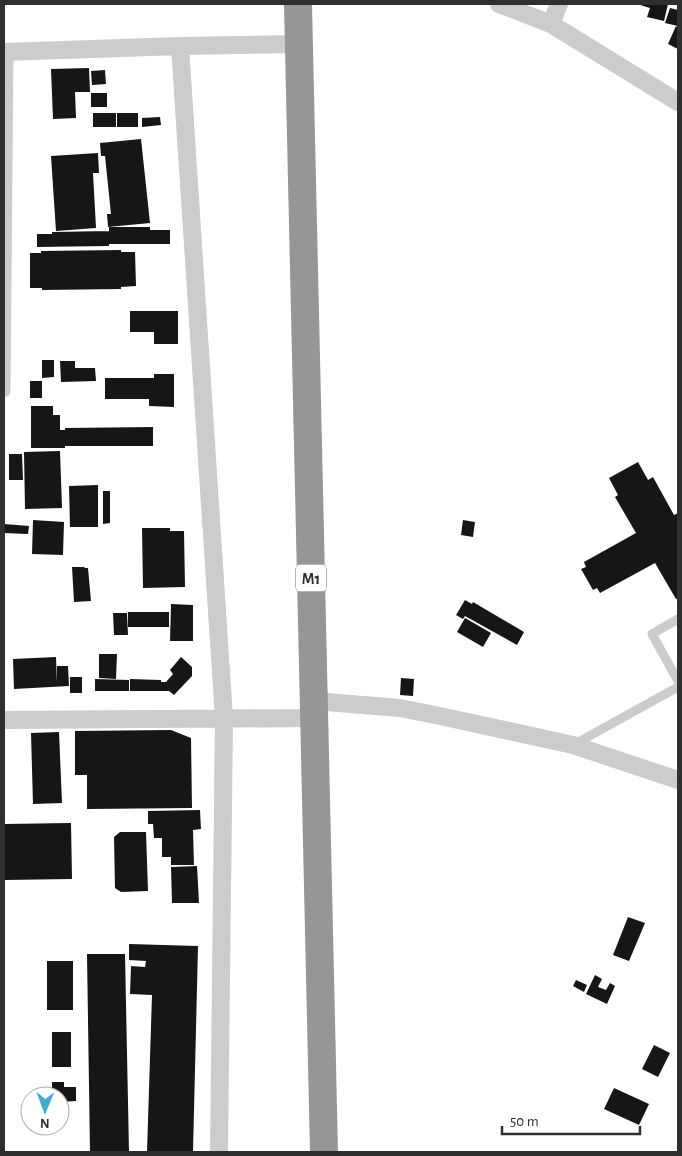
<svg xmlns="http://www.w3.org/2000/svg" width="682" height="1156" viewBox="0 0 682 1156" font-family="'Alegreya Sans',sans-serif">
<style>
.building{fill:#161616}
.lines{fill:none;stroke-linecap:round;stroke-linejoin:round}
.lane{stroke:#ccc;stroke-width:9}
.street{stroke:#ccc;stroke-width:18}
.highway{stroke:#969696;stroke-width:28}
.labels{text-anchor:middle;stroke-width:5;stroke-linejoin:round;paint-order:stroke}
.shield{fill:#fff;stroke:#6d6d6d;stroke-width:1}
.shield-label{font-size:16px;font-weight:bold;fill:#2f2f2f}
</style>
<rect width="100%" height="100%" fill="#fff"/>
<path class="building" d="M637,4H668L664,21L647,17L650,8Z
M670,8L678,10V26L665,23Z
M676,26L678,28V49L668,44Z
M89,68L90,92H75L76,118L53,119L51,69Z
M105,70L106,84L92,85L91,71Z
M91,93H107V107H91Z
M93,113H116V127H93Z
M117,113H138V127H117Z
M160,117L161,125L142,127V118Z
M141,139L150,223L108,227L107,214H111L105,156H101L100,143Z
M98,153L99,173H93L96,228L56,231L51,156Z
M109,227H150V230H170V244H109Z
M109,231V246L37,247V234H52V232Z
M121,250V252H135L136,286L121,287V289L42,290V288H30V253H41V251Z
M130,311H178V344H154V332H130Z
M42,360H54V377L42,378Z
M60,361H75V368H95L96,381L61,382Z
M154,374H174V407L149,406V399H105V378H154Z
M30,381H42V398H30Z
M31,406H53V415H60V430H65V448H31Z
M153,427V446H65V428Z
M60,451L62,508L25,509L24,452Z
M9,454H22L23,480H9Z
M638,462L648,480L653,477L674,515L678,513V598L676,599L655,563L600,593L597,588L593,590L581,569L586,567L584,562L636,533L615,497L618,495L609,478Z
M98,485V527H70L69,486Z
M103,491H110V523L103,524Z
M33,520L64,522L63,555L32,554Z
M463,520L475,522L473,537L461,535Z
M4,524L29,526L28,534L4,533Z
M142,528H170V531H184L185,587L143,588Z
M72,567H84L85,568H88L91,601L74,602Z
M465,600L472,604L473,602L524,632L517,645L465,616L463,619L456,615Z
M171,604L193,605V641H170Z
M128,612H169V627H128Z
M113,613H127L128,635H114Z
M465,618L491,633L483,647L457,632Z
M99,654H117L116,679L99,678Z
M56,657L57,683V666H68L69,686L14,689L13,659Z
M181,657L192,667V676L174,695L169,691H130V679L161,680V682H166L173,674L170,670Z
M70,677H82V693H70Z
M401,678L414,679L413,696L400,695Z
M95,679L129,680V691H95Z
M171,730L191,738L192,808L87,809V775H75V731Z
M59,732L62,803L33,804L31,733Z
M200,810L201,829L193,830L194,865H171V857H162V838H154L153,824H148V811Z
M71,823L72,879L4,880V824Z
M120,832H146L148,891L121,892L115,888L114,837Z
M197,866L199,903H172L171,867Z
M628,917L645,923L629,961L613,955Z
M129,944L198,946L193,1152H147L152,995L130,994L131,966L145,967L146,961L129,960Z
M87,954H125L129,1152H90Z
M47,961H73V1010H47Z
M595,975L602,979L598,987L606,990L610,983L615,986L607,1004L586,994Z
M576,980L587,985L584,992L573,986Z
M52,1032H71V1067H52Z
M654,1045L670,1053L658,1077L642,1069Z
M52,1082H64V1087H76V1101L60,1102V1096H52Z
M614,1088L649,1104L639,1125L604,1109Z"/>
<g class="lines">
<path class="lane" d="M6,392L9,52
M678,619L652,634L678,681
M573,745L678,687"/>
<path class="street" d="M499,4L551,24L678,102
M551,24L559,4
M180,46L224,718L219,1152
M4,52L180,46L299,44
M314,701L400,708L440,716L573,745L678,780
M4,720L314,718"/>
<path class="highway" d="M298,4L324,1152"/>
</g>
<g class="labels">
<rect class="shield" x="296" y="564.5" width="30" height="27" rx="4"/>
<g class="shield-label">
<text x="311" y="584">M1</text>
</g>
</g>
<rect width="682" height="1156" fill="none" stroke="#2f2f2f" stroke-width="10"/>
<g transform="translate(45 1111) rotate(181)"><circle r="24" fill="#ffffff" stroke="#acacac"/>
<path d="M0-4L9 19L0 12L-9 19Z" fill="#43abd3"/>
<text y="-8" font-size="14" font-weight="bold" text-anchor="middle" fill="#2f2f2f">N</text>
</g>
<path d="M502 1126v8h138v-8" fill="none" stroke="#2f2f2f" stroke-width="2.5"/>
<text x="510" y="1126" font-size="15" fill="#2f2f2f" stroke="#ffffff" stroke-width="4" paint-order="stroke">50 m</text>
</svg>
